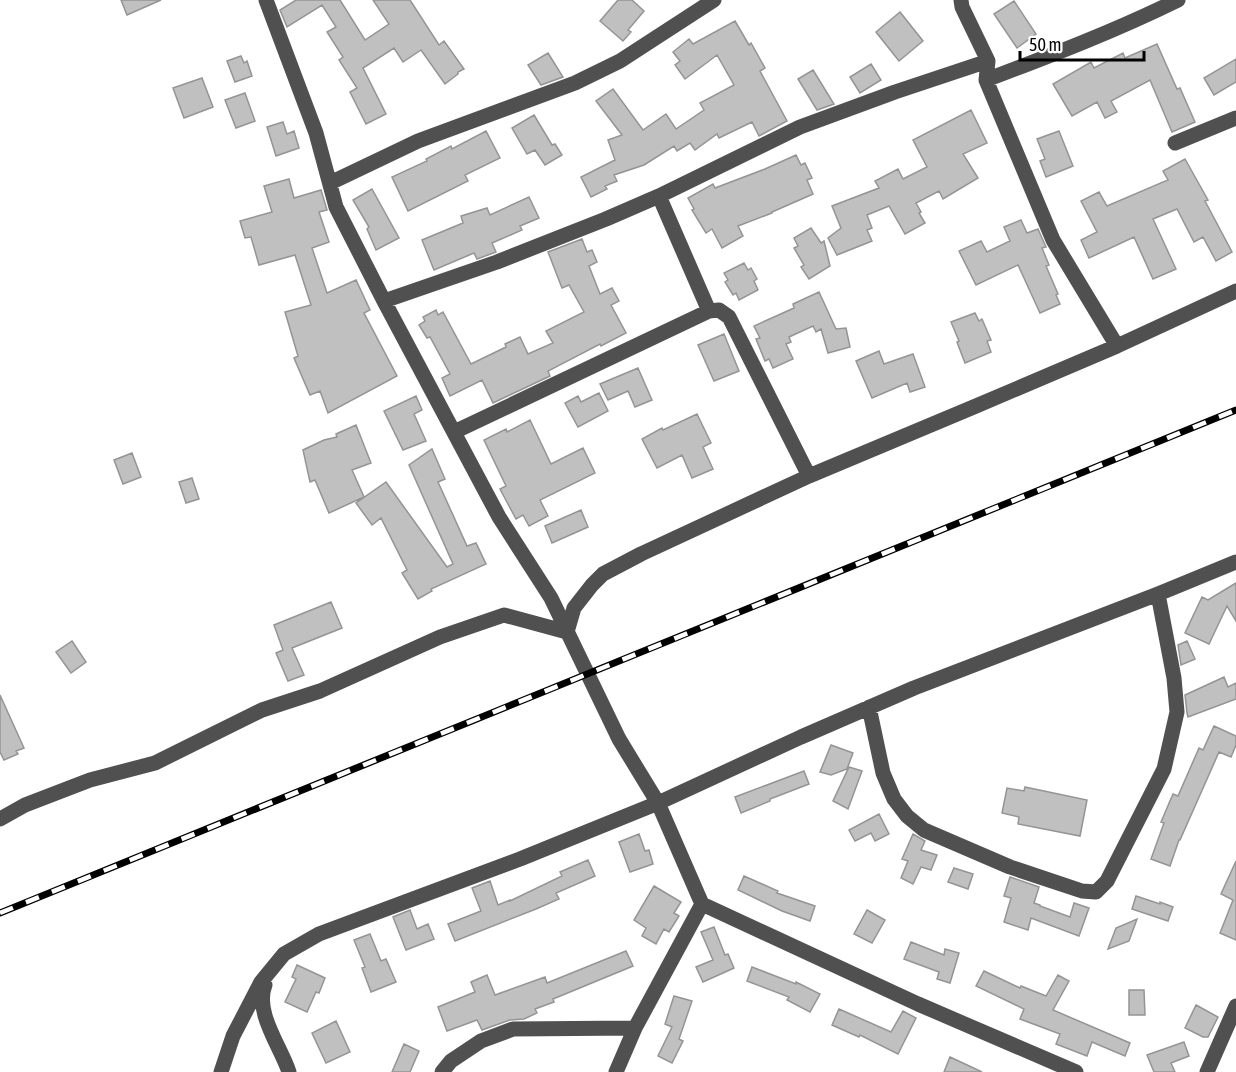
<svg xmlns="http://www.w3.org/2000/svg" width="1236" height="1072" viewBox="0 0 1236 1072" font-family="'Asap Condensed',sans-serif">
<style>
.building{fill:#c0c0c0;stroke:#949494;stroke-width:1.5}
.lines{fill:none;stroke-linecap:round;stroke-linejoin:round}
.minor{stroke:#505050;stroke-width:15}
.rail-casing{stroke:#000;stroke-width:7}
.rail{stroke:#fff;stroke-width:4.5;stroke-dasharray:14;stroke-linecap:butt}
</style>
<rect width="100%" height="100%" fill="#fff"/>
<path class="building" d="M121,0H161L127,15Z
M296,0H340L365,40L389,24L373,0H410L439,45L444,41L464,69L458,72V74L445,84L421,50L403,62L394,48L363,68L386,114L366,124L350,92L357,88L339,60L343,57L327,32L336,27L322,5L287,27L280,10Z
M618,0H632L644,11L628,30L631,32L623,41L600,21Z
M1014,1L1036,34L1017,48L994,14Z
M900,12L923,41L899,61L876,32Z
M735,21L749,45L751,43L765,68L760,71L787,121L759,136L752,122L719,138L717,134L695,150L690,143L677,151L674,146L644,165L614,175L617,181L605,186L607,189L591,197L581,177L615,160L608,140L622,135L596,101L613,89L643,130L666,114L676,129L704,110L700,103L734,85L717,55L685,79L675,65L680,61L673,52L689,39L693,44Z
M1157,44L1177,89L1180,88L1195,122L1172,132L1150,80L1111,101L1117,112L1105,118L1097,102L1072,116L1053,84L1091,62L1094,68L1123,53L1125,58Z
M548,53L563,77L541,85L528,65Z
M241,56L244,63L247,61L252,76L235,82L227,61Z
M1236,59V82L1214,95L1204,78Z
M871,64L881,80L860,93L850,77Z
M813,70L834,104L817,110L798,79Z
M202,78L213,107L184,118L173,88Z
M245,93L255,121L236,128L225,100Z
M971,110L987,143L963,154L978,178L943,199L939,191L916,203L921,212L919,213L925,223L905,234L889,206L867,215L872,228L867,230L872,241L837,255L828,238L841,228L832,206L879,188L875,181L898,169L903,179L927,167L913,140Z
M534,115L552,145L555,144L562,155L545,165L535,150L527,154L512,128Z
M283,122L287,134L294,131L299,148L276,156L267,127Z
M486,131L500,158L465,175L468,181L408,211L392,177L427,161L426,159L451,146L452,149Z
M1059,131L1073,166L1046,177L1040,161L1045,159L1037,139Z
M796,155L801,165L805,163L812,178L807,180L813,194L772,212V213L738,226L743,236L722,248L712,229L706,233L692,210L694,209L688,198L713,184L715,188L765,169Z
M1185,159L1208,200L1205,201L1232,252L1216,261L1203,237L1194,242L1177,209L1153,219L1176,269L1153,279L1134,237L1089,258L1081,240L1097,232L1081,201L1099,192L1107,206L1168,180L1163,171Z
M289,179L294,198L321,190L327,210L319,212L329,242L312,248L327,293L356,280L370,310L364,313L397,376L328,413L320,391L310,395L294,358L298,356L285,312L311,305L295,255L259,265L251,237L245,238L240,221L272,212L264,186Z
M372,189L399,238L376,250L367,229L369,227L353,200Z
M529,197L539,218L520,226L522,230L492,243L496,252L477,259L474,253L434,270L422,240L463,223L461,216L487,208L490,215Z
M1021,220L1027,233L1038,229L1046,247L1042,248L1049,265L1046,266L1058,294L1056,295L1060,304L1040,313L1018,265L976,285L959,251L981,241L987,252L1010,241L1004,227Z
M811,228L821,243L824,241L830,266L809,279L801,267L804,265L794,248L798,246L794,238Z
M582,239L587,252L592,250L597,262L589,266L600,294L612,288L619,301L611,305L626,333L601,346L600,344L548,371L550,376L493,403L482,380L450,396L442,378L450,374L430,337L427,338L419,325L425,321L423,317L436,310L438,315L443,312L471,364L506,347L505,344L520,337L528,354L553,343L546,331L584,312L569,285L562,288L548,252Z
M744,263L748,270L751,268L757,279L754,281L758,290L739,300L736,293L733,295L725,282L728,280L724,273Z
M819,292L836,329L846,328L850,347L828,353L821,329L816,332L813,326L789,337L791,342L786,344L793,359L773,368L769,359L765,361L756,339L760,338L754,326L794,308L793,304Z
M975,313L979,321L982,319L991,340L987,341L991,352L965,363L957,342L959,341L951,322Z
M724,334L739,371L714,381L698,345Z
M879,351L884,364L913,354L925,387L910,392L907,383L872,398L856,361Z
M638,368L652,400L635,407L628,391L608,400L600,384Z
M599,393L608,411L578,427L565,403L578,396L581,402Z
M416,396L422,410L414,414L426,441L403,450L384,411Z
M697,414L711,443L703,447L713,469L692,478L682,455L657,468L642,439L662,428L663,430Z
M530,420L551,464L583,448L595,473L540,500L548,516L529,526L523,515L516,519L500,489L506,486L484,440L506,429L507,432Z
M356,425L371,463L352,470L364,497L329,513L315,480L310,482L303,450L324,440L337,437L336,434Z
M432,449L445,479L438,482L467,546L476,543L486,564L431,589L432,591L418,599L402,573L407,570L381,518L372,525L356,503L386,482L447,567L453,564L409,465Z
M132,453L141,477L123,484L114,460Z
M192,478L199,499L186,503L179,482Z
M581,510L588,527L552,543L545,526Z
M1236,583V621L1227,606L1209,644L1185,633L1202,597L1208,600Z
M331,602L342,628L292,648L304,675L288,681L276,653L283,650L274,625Z
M72,641L86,662L71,673L56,652Z
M1187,641L1195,659L1181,665L1178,645Z
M1224,677L1228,687L1236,683V699L1188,717L1187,713L1185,695Z
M0,695L24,748L16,751L18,754L4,760L0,752Z
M1214,726L1236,736V745L1231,757L1219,752L1180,840H1179L1170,866L1151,859L1164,823L1161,822L1173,794L1178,796L1199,748L1203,750Z
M831,745L853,753L847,769L831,775L820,772Z
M849,767L862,771L848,809L833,801Z
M804,771L809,784L770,799V801L741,813L735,797Z
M1025,787L1087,800L1080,836L1018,824L1019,817L1002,813L1007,788L1024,791Z
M879,814L889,834L875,841L871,833L855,841L849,830Z
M639,834L645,851L649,850L653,864L630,872L619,842Z
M913,834L925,841L921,850L937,855L931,870L921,867L913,884L901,878L908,861L902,859Z
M588,860L595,876L556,893L559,899L536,909L455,941L448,924L481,911L472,888L490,881L498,905L510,900V901L562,876L560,872Z
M1236,861V940L1220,933L1233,900L1221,894Z
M954,868L973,874L968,889L948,882Z
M744,876L778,891L777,893L815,906L810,921L782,911L738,890Z
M1010,877L1039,887L1034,903L1040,905V906L1070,917L1074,903L1089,908L1079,936L1031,918L1028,930L1004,922L1011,898L1004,896Z
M654,886L681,902L674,913L679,916L669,932L664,929L656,944L642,936L646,928L634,920Z
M1136,896L1160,904V902L1173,907L1168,921L1132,909Z
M410,910L417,929L428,924L434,939L406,950L393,917Z
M867,910L885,920L872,943L854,934Z
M1137,919L1129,941L1108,949L1116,928Z
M714,927L725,955L728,954L734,968L703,982L696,967L713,960L701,932Z
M370,934L381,961L386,959L396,982L371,992L362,968L365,967L354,940Z
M911,942L944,955L945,949L959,953L950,983L937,979L939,972L904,959Z
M626,951L633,966L553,999L554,1002L535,1009L537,1013L524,1019L510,1020L482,1030L477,1020L447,1031L438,1007L475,992L471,982L487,975L495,995L545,977L547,983Z
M297,965L325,978L319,993L316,992L307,1012L285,1002L296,979L292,977Z
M752,967L796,984V982L820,994L810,1012L787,1000L789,997L747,981Z
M984,971L1020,988L1021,986L1046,996L1058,975L1069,981L1053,1010L1130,1043L1125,1056L1092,1042L1087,1056L1056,1044L1060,1034L1020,1019L1024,1009L976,986Z
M1129,990H1144L1145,1015H1129Z
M674,996L692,1001L679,1039L683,1041L672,1063L658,1056L672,1027L665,1024Z
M1196,1005L1218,1017L1208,1037H1203L1185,1028Z
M839,1009L891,1032L903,1011L916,1018L898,1054L860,1035L859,1037L832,1025Z
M336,1021L350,1052L326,1063L312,1033Z
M1184,1042L1189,1056L1171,1063L1175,1072H1154L1147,1055Z
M404,1044L419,1051L410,1072H392Z
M950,1057L982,1072H944Z"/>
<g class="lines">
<path class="minor" d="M266,0L316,133L336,207L384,301L499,517L551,598L619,739L658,803L702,904L918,1004L1076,1072
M961,0L962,7L988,61L986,80L1053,240L1117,346
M986,80C1052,55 1115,31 1178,0
M1175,143L1236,118
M330,183L418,141L575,83L620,61L714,0
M659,196L709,311
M384,301L497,262L606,219L659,196L800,127L895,92L988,61
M454,432L709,311L719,310L729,317L809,476
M869,707L883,773L894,799L907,816L924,830L1010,867L1082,891L1096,892L1107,881L1164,769L1177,712L1174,678L1158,594
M0,819L25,805L90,780L155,763L262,710L320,691L440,637L504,615L567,632L574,608L592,585L603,574L641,554L809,476L976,406L1117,346L1236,291
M265,985C254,1012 281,1047 289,1072
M221,1072L233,1036L261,982L284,954L319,934L520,859L658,803L801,737L914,688L1158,594L1236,562
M442,1072L451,1061L481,1041L513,1029L635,1028
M616,1072L635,1028L702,904
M1207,1072L1236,1006"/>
<defs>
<path id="rail" d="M0,913L1236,410"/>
</defs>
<use href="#rail" class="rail-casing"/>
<use href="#rail" class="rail"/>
</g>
<path d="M1020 51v9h124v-9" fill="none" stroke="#000000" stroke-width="3"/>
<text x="1029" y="51" font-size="18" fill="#000000" stroke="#ffffff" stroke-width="4.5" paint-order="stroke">50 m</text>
</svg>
